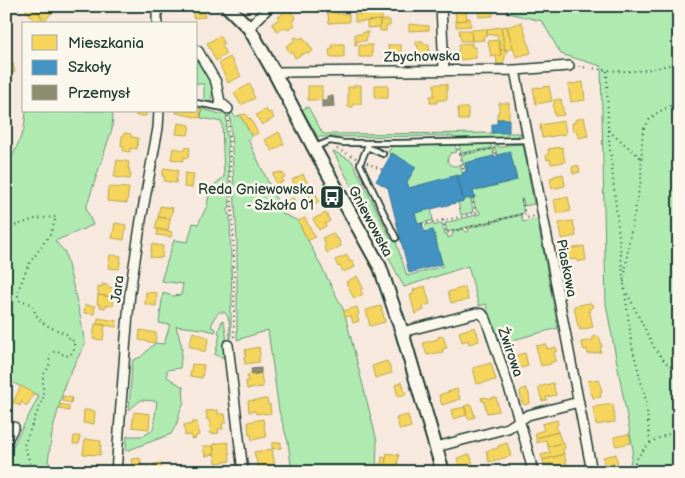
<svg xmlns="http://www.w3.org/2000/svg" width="685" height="478" viewBox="0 0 685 478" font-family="'Balsamiq Sans',sans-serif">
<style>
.green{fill:#afebb1;stroke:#679472}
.homes{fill:#f6d55c;stroke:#b6a750}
.schools{fill:#4393c3;stroke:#387998}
.industry{fill:#8c8c6e;stroke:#6b745d}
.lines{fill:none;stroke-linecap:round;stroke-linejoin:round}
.lane-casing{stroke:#1f3d34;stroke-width:8}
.street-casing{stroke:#1f3d34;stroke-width:12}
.secondary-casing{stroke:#1f3d34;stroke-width:16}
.path{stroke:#1f3d34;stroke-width:2;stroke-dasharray:1 4;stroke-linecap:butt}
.lane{stroke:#fbf7ec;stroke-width:4.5}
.street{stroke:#fbf7ec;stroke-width:9}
.secondary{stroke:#fbf7ec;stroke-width:12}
.labels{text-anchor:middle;stroke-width:5;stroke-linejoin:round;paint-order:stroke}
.street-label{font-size:14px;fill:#1f3d34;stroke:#fbf7ec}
.poi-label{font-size:14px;fill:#1f3d34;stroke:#fbf7ec;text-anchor:end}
</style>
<rect width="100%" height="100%" fill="#f8e9de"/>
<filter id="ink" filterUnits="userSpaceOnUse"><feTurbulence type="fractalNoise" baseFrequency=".02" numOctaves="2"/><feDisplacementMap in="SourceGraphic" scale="10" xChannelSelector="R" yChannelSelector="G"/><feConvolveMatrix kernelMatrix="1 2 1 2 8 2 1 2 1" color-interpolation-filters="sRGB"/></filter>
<g filter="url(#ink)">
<path class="green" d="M506,6H679V472H620L629,470L633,449L606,304L601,66L561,54L542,21L508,13Z
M196,54L214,86L210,103H204V84H196Z
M308,107L323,134L520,133L521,134L516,137L456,139L452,136L318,137L302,110L303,109Z
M202,109L220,114L225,111L226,113L227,125L226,126V134H227L230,207L228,208V214L230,215L232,306L230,307V312L231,313V342L230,343V340C229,331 232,318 224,312H219L214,318L211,327L216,329L215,332L203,329L176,326L182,347L180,368L167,370V377L183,387L184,402L180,411L177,423L171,434L126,451L127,436H143L153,430L157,401L141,400L129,410L132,365L133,360L141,357L155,343L164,344L170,325L159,323L163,293L173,296L181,295L183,284L161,281L174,240L188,242L193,223L198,224L207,206L210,188L224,177L222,122L201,118Z
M26,111H113L112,129L86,208L93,225L55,241L65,252L80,315L85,344L65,383L52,433L48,462L62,472H6V459L39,396L6,379V169L10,163L24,129Z
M232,112L235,117L240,115L252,137L248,139L283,214L298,221L344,311L377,441L376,469L388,472H292L288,442L279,411L268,330L237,340V241L230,113Z
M490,143L492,148L461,153L459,144Z
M494,143H497L498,147H505V145L523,144L534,204L524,206L523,199H521L524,213L447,232L445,223L480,214L479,210H476L473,199L475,198L473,191L517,180L510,152L497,155Z
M455,144L457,152L451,153C443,161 451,170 460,164L463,175L457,176L409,188L407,182L391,155L388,152L392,146Z
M493,149L494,156L465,163L467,171L466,172L461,155Z
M333,151L352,161L391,239H395L407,276L443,266L433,230L424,232L423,227L426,226V225L434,223V226L442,223L445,234H447L448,238L452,236L453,232L463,229L466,232H468L469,228L521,215L523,222L537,219L558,328L501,343L499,334L493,331L486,304L479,306L468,266L404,287Z
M469,198L470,200L471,199L473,212L461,215L458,202Z
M431,209L433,220L418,224L415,213Z
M222,320L223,321C228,332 226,346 225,358L215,355L220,334L218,333Z"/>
<path class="homes" d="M29,6H32L41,15L40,16L43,20L39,24L25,10Z
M36,6H51L55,10L45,20L34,8Z
M100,6H111V11H100Z
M478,6H492L493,16L479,17Z
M336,7L337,14H349V22L329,23L327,8Z
M466,9L467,20L456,21L455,10Z
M288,10L296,17L295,20L292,21L295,25L287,30L285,27L278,32L272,24L279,19L278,17Z
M193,13H205V17L193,18Z
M382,13V20L355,22V14Z
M467,18H470L471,26L456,27V21L467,20Z
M380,20V27L367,28V21Z
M380,20H390V26H386V31H380Z
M522,22L531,53L516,57L507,27Z
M409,24L429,26V30L409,31Z
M507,26L513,48L507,50H505L501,27Z
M501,27L505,50H500L497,34L487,35V29Z
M487,29V35L483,36L484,40L472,41L471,30Z
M459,30H471L472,41H461Z
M363,32H368L366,41H357V45H355V34H363Z
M220,36L224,44L222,46L226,54L216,61L207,43Z
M296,37L299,39L303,37L307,43H308L313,51L308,54L307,52L295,58L292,52L290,53L286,46L294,41V38Z
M499,40L501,55L491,57L488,41Z
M416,41H423V44H429L430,57L418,58V45H416Z
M472,43V47H476V58L460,60V57H458V50H459V44Z
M332,44H344V57H330L329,50L332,49Z
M359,45H372V57H359Z
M388,45H401V57L389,58Z
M500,50H507L503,64H497L496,56L501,55Z
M230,57L241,76L228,83L219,63Z
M7,62V65L13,63L15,72L8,74V76H6Z
M583,82L585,100L571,102L568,85Z
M250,84L253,91L252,92L255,98L241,105L234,93Z
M434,84H447V100H437V103H430V96H434Z
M354,85H361V104H353V107H348V87H354Z
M375,85H388V98H375Z
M308,86H322V100H308Z
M549,86L552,101L536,104L533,88L539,87V88Z
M561,99L564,115L555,116L553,106L554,105V100Z
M499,103H509V119H497V113H499Z
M196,108L201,109L200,118L176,113V111H196Z
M458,108H468V120H459Z
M266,109L268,113L271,112L274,118L262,125L256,115Z
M136,111H146V116H136Z
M246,114L249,119L250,118L258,133L252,136L240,115Z
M584,117L588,136L578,138L577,131L573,132L572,123H575V120Z
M564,121L566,134L542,138L540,125Z
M178,123L190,125L188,135L176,134Z
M279,132L284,144L272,151L265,140Z
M124,133L131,134V137L138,138L137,149L130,148V152L123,151L124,146H121L122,136H124Z
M185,147L190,148L188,158L184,157L183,161L171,159L173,148L185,150Z
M562,147L565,162L551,164L550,159L547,160L546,155L549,154L548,149Z
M117,160L129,162L128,169H130L129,174H131L130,179L114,177Z
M578,165L580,172L573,174L572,167Z
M164,168L178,170L176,183L164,181L165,177L162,176Z
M280,172L281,174L283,173L285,177L282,178L283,182L276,184L273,174Z
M185,173L194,174L192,188L184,187Z
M303,174L308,184L298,190L292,180Z
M563,174L565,186L552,189L550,178L554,177V176Z
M108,187L129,188L127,203L107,201Z
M315,193L319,201L314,204L315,205L307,209L302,199Z
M568,197L571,211L557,214L554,200Z
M293,198L297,205L295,207L296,209L292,211L287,201Z
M160,206L173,208L170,219L158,217Z
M326,213L330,221L325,224L326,226L319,230L313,219Z
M158,217L170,219L168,231L155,229Z
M305,218L315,237L308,241L298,221Z
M573,221L576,236L562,239L559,223Z
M115,223L126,225L124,240L112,238Z
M158,229L172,232L171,237L157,235Z
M333,233L336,239L338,238L341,246L327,253L324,246L326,245L322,238Z
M152,244L163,246L162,258L150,257Z
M584,246L586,260L577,262V259L567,260L565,250Z
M110,255L121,256L119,269L108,268Z
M347,255L350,262L352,261L355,267L343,272L340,266L338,267L335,260Z
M357,276L363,288L360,290L363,294L354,299L346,282Z
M102,284L108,285V287L115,288L114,297L98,295V286L102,287Z
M425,286L430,304L423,306L424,310L415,314L410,295L414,294L413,290Z
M465,287L468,300L451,303L448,292Z
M146,292L157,293L156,306L145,304Z
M98,295L114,297L113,306L106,305L105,308L100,307V305L97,304Z
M590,303L592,304L593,307L589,309L593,327L580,330L579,325L578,326L574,306Z
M85,305L95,306L94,314L84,313Z
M381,306L385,322L370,326L366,310Z
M357,307L359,314L357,316L359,321L353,323L351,316L345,317L344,311Z
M98,318L117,321L116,327L97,324Z
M95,324L105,325L103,340L93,339Z
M475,327L476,331H477L479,341L469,344L468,340L462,342L459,332Z
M140,330L156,333L155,343L139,340Z
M193,332L209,338L205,352L189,346Z
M443,336L447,348L442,349L443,352L427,355L423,343L438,339V337Z
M598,336L599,338H600L602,347H600L601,352L588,354L587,349L584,350L581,342L593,340V337Z
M546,344L547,349L556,347L557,351L554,352L556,361L551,362V364L541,366L536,346Z
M259,347L260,355L259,356V362L245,364L244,357L246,356L245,350Z
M525,353L528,366L518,369V370L513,371L509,357Z
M387,361L388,365L389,364L392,373L375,378L372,366Z
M491,363L496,380L477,384L473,368Z
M192,364L204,365L202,378L190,376Z
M261,373L263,387L247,389L246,381H248L247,375Z
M599,379L602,392H600L601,397L593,398L592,394H591L588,381Z
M402,382L406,394L398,397L395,385Z
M553,383L556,395L546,397L547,400L542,401L538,387Z
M21,386L34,393L27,406L21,402L20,406L13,402Z
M526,388L529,394L530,403L525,405L522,403L520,392L521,390Z
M457,389L460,399L442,405L439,395Z
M63,396L72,398L71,403L62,401Z
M487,397L488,399L496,397L499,411L487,413L484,401H482L481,398Z
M267,399L268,405L270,404L271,413L264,414L263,413L256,414L255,411L249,412L248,401Z
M60,404L69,406V411L59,409Z
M471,404L475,417L468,419L464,406Z
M613,404L615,422L596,425L593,407Z
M465,407L467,415L453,419L451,410Z
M84,410L95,411L94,424L83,423Z
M218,410V414H225L226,423H222L223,429H218L219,433L211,434L209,419L207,420L206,411Z
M134,412L150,414L149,429L132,427Z
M408,415L411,427L400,430L396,418Z
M263,419L266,437L252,440L251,434L249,435L248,422Z
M557,420L558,425L556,426L558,432L536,438L535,433L544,430L542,424Z
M192,422H197L199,435L196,436V438L191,439V435L185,436L184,425L192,424Z
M558,432L562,443L548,447L546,440L537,443L536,438Z
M629,434L631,443L616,446L614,437Z
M74,436H80L79,444H73Z
M85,439L101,441L100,455L83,454Z
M228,442L230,461L216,463L213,444Z
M281,442V448L272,449V443Z
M507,443L511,456L489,462L486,451L498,448V446Z
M562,443H564L565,448L563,449L564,454L543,460L541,455L550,453L548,447Z
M203,446H213L214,454L205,456Z
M272,449L275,466L258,467L254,452Z
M387,453L399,455L397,467L385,465Z
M470,454L474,468L460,471L457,458Z
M564,454L567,465L553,469L551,463L544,465L543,460Z
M616,454L618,467L605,469L603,457Z
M382,457L386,458L385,465L388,466V471L377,469L378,464H381Z
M140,458L142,467L133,469L131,459Z
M161,463L162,472H148L144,469L146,466H148L150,468L155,467L154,464Z
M567,465L569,472H554L553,469Z
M79,466L97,470L96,472H78Z
M418,467L419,472H405V470Z"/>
<path class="schools" d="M497,119H509V132L492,133V124H497Z
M510,151L517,180L473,191L475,197L463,200L457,176L463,175L462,173L467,171L465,163L494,156V157Z
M392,153L416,167L407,182L409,188L457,175L464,201L415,213L418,224L422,223L424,232L433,230L442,264L409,273L388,188L376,181Z"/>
<path class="industry" d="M327,96H333L334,107L322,108V101H327Z
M261,368V373L252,375L251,369Z"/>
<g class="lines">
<defs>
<path id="lane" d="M196,103L224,108
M369,143L360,164L396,238
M315,147L330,141L343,143H401L528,140
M367,147L383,154"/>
<path id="street" d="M157,6V24
M441,6L444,70
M249,28L270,6
M196,50L198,51L216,82L220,102L228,109
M515,70L592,472
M274,72L515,70L569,66
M402,332L476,313L482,314L486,319C503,370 521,420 533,472
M228,345L243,472
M6,442L14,427
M436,447L508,428L528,415L579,402
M116,472L126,337L130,292L141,220L158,128L159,111"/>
<path id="secondary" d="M227,6L249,28L274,72L314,148L380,267L402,332L443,472"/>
</defs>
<use href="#lane" class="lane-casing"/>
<use href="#street" class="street-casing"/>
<use href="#secondary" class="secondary-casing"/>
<path class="path" d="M579,67C596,68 613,72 631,71C647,71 663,66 679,63
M607,71L608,130L641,158
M228,116L234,254V339
M608,130L624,285L632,346L646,401L650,443
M494,148L496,156
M337,149L356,158
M458,149L464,172
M460,154L492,149
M367,163L383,170
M521,201H522L526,218L535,216
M443,220L446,233L525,213
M422,224L461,217L476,213L472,198
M6,229L34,219L56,217L51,233L29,264L19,288L18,296L20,301C35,302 32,311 39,319C46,327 59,330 68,335L70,340L74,341V351L70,355L65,356L58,351L53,352L50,355L49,367L43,375V398L24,445L32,468L39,472
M624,282L629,241L641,180L642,140L644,128L650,119L657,113L679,101
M625,289L655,349L668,365L679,370
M630,472C634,466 636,459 640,454C650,440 664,435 679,431"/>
<use href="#lane" class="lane"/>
<use href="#street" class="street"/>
<use href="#secondary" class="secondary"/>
</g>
</g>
<defs>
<symbol id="bus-square" viewBox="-11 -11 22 22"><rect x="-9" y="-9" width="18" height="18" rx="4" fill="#1f3d34" stroke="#fbf7ec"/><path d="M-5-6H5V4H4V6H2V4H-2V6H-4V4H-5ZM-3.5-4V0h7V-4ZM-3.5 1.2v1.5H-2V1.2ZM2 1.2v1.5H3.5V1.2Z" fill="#fff"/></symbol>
</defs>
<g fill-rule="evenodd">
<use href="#bus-square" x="318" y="183" width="28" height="28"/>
</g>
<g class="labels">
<g class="street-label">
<text transform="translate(422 56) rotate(-1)" y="5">Zbychowska</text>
<text transform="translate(371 221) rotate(62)" y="5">Gniewowska</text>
<text transform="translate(567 268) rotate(79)" y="5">Piaskowa</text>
<text transform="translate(117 289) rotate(-83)" y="5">Jara</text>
<text transform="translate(511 352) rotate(71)" y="5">Żwirowa</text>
</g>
<g class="poi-label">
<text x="314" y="194">Reda Gniewowska<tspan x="314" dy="16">- Szkoła 01</tspan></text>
</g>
</g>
<rect width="685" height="478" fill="none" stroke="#fbf7ec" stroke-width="25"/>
<rect x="12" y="12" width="660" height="453" fill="none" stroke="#1f3d34" stroke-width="2" filter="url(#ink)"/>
<rect x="22" y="22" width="175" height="90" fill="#fbf7ec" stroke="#a3ada2"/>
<rect x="32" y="35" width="25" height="15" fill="#f6d55c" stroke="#a3ada2"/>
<text x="68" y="48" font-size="15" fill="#1f3d34">Mieszkania</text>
<rect x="32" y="60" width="25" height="15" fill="#4393c3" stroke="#a3ada2"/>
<text x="68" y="72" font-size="15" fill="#1f3d34">Szkoły</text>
<rect x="32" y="85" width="25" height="15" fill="#8c8c6e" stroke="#a3ada2"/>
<text x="68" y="98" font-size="15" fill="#1f3d34">Przemysł</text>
</svg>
